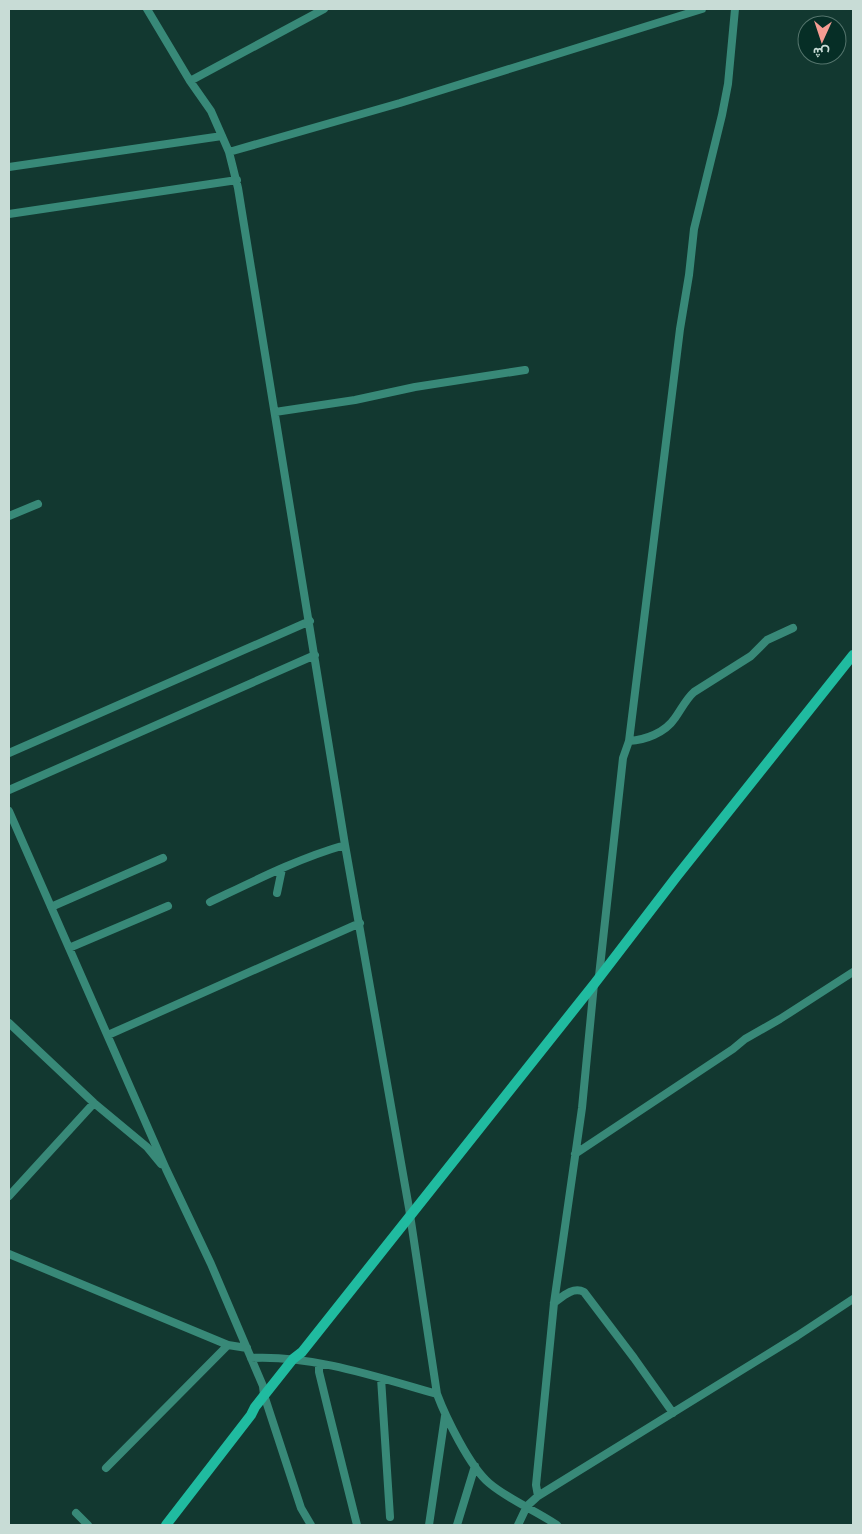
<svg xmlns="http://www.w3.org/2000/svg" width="862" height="1534" viewBox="0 0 862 1534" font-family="'Source Sans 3',Vazirmatn,sans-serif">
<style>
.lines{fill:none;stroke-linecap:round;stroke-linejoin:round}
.minor{stroke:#388978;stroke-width:8}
.secondary{stroke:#20bba0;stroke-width:10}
</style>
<rect width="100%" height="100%" fill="#123830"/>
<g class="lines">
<path class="minor" d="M147,9L190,81L211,111L229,152L238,188L345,845L409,1208L437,1394
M190,81L324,9
M229,152L400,103L702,9
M9,167L222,136
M9,214L237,180
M275,412L355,400L415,387L525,370
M9,516L38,504
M629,741C645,740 665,733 675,718C681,710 686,699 694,692L751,656L767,640L793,628
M9,753L310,621
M9,790L315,655
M9,811L166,1169L211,1264L263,1386L264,1395L301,1508L311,1525
M277,893L282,869
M210,902C254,881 299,858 345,845
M51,907L163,858
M69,948L168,906
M599,976L623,758L629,741L680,329L689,275L694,229L722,115L728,84L735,9
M9,1023L94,1103L147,1147L161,1164
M108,1035L360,923
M575,1154L733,1049L745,1039L780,1019L853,972
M9,1196L94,1103
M9,1254L228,1345L247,1348
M554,1303C562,1297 573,1286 584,1292L634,1358L673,1413
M251,1358C314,1355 377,1377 437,1394C446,1418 470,1467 489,1483C509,1500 535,1510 557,1525
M319,1364V1372L328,1409L357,1525
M381,1378L390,1517
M106,1468L228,1345
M538,1496L536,1485L554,1303L582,1108L594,984
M76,1513L88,1525
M429,1525L445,1416
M457,1525L475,1466
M518,1525L527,1506L538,1496L797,1336L853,1299"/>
<path class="secondary" d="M166,1525L251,1415L255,1407L293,1359L302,1352L595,983L677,876L853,655"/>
</g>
<rect width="862" height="1534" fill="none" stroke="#c8dcd6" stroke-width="20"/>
<g transform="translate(822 40) rotate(183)"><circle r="24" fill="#062e26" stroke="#54746c"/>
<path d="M0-4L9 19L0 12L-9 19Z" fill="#f59c92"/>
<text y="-8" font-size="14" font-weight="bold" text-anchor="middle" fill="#c8dcd6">ش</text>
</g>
</svg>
